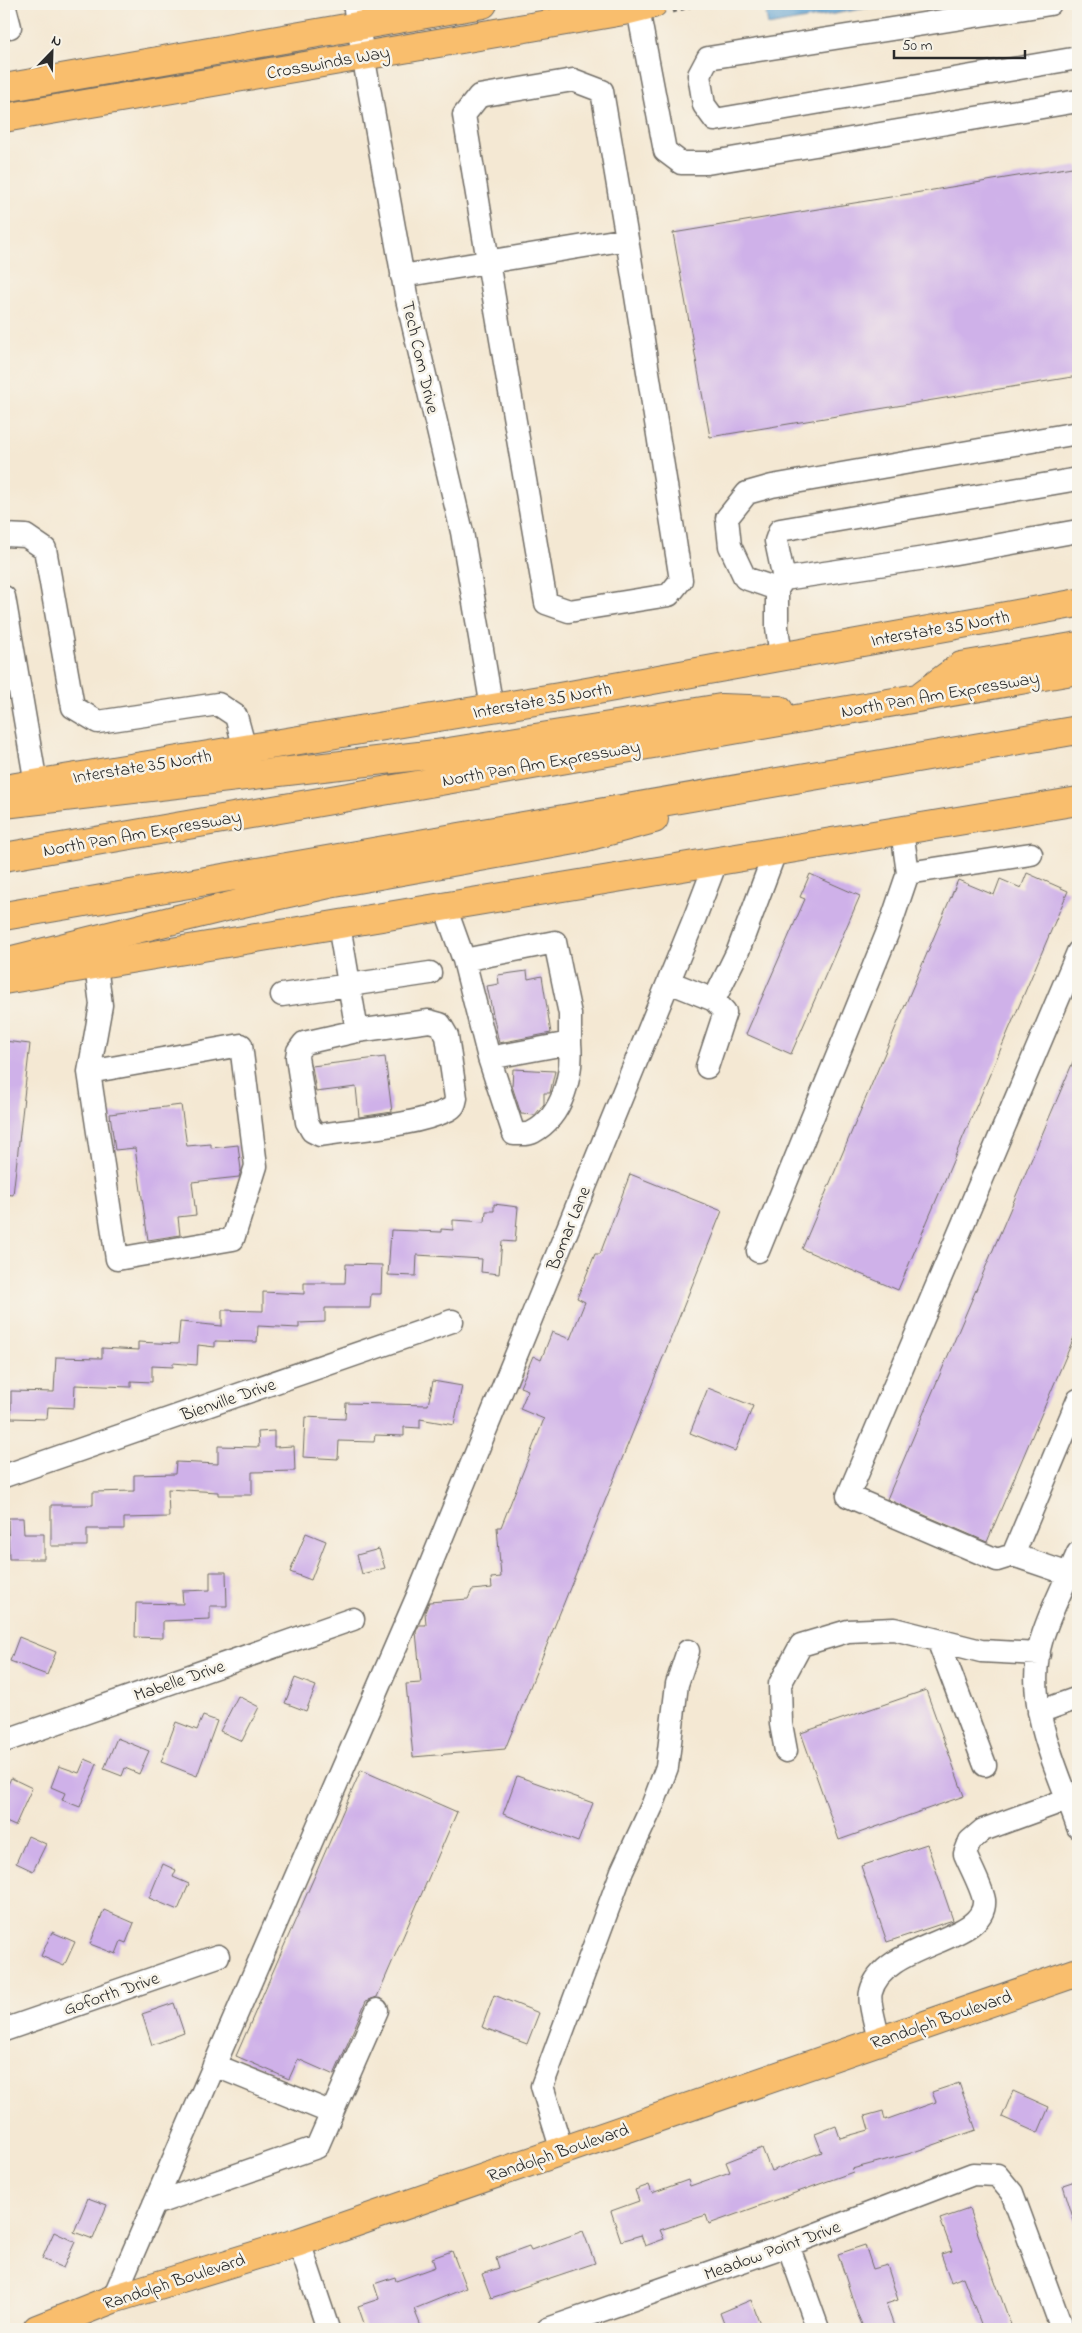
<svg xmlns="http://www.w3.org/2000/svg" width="1082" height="2333" viewBox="0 0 1082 2333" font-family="'Indie Flower',sans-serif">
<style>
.water{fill:#5da0d1;stroke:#44667e}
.building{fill:#cfb1e9}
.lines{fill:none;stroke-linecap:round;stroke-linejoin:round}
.minor-casing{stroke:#716d66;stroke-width:25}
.major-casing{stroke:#716d66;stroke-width:30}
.highway-casing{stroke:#716d66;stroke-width:30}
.path{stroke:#716d66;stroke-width:3;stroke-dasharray:4 4;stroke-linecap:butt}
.minor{stroke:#fff;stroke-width:22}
.major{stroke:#f9be6d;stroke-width:28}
.highway{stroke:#f9be6d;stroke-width:28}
.labels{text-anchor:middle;stroke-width:5;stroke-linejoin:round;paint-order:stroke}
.street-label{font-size:18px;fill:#2b2b2b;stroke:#f7f3e8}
</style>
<rect width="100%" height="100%" fill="#f7f3e8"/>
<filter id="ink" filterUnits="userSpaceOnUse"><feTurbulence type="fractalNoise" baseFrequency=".02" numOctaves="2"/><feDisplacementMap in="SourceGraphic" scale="10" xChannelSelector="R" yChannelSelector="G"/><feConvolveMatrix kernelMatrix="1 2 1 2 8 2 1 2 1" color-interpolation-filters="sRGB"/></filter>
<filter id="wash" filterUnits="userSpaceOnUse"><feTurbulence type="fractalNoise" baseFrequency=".0096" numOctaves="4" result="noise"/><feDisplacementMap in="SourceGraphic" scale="20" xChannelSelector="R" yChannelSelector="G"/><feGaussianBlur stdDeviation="1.12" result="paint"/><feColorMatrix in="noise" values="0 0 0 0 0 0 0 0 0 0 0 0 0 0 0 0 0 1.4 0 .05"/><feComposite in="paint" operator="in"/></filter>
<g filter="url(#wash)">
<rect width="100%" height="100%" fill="#f4e8d3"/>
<path class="water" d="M786,4H889L768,26L766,14Z"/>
<g id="blocks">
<path class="building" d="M1078,166V376L710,437L673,233Z
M1027,873L1068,891L898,1290L802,1249L958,880L994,895L1000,879L1021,888Z
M810,874L860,896L791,1054L746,1034L805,899L800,897Z
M527,971L528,979L542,976L551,1033L499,1043L487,986L499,984L498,975Z
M4,1041L30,1044L13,1195L4,1194Z
M1078,1050V1328L987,1542L887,1499Z
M385,1057L392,1112L359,1117L356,1087L316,1092L312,1066Z
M513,1069L555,1071L550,1093H544V1104L535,1115L521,1114L512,1086Z
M181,1105L187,1146L211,1144V1148L238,1145L241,1170L239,1177L192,1182L196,1215L178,1217L180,1235L148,1240L135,1148L115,1150L110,1114Z
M630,1174L722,1211L505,1749L413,1757L406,1684L421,1683L416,1632L419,1625H426L425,1612L429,1602L468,1599L472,1590L492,1588L491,1578L501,1577L497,1527H501L544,1419L520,1409L528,1390L520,1387L533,1356L541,1360L552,1332L570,1339L585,1302L577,1298L595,1254H600Z
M494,1204L518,1207L515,1242L502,1241L499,1274L481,1272L482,1259L417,1255L416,1276L388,1275L391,1230L441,1232V1229L453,1230V1220L485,1222L486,1211H494Z
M346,1264L382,1265L381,1294H371L370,1308H325V1322L299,1323V1328L258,1326L257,1342L215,1341V1347L198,1345L197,1365L173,1363V1367L152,1366V1382L131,1381V1387L75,1385L74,1408L48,1407L47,1419L11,1418V1391L54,1392L56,1357L102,1358V1348L138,1350V1342L178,1344L180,1322L222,1326V1310L263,1311V1292L304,1294V1283H345Z
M433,1381L462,1386L454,1425L420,1419V1428L404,1427V1436L375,1435L374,1442L339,1441L338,1459L303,1457L305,1417L345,1419L346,1403L428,1405Z
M708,1388L753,1406L735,1451L690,1433Z
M274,1431V1447L294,1446L295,1471L252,1472V1495H218V1492L168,1489L169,1517L124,1518V1529H87V1546H51V1505H93V1492L134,1491V1475L175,1474L176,1462L218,1464V1446L259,1447L258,1432Z
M8,1518H23L24,1534H44V1559H9Z
M306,1533L326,1541L311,1580L290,1572Z
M379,1549L385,1568L362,1574L357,1555Z
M210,1572H226L227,1606H210V1619L163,1621V1638L135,1637L136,1603L183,1604L182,1591L210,1590Z
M19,1637L56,1652L47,1675L10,1661Z
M295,1678L316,1686L306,1711L285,1703Z
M926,1690L964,1796L839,1840L801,1733Z
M238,1696L259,1707L242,1741L220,1731Z
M203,1716L217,1721L197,1776L161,1762L176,1722L197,1730Z
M117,1738L149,1751L139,1774L125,1768L122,1776L104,1769Z
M85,1759L97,1764L80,1807L62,1800L65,1793L51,1787L59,1766L79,1773Z
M361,1770L457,1812L377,1997L366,2001L334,2075L298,2059L289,2079L236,2056Z
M517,1776L593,1803L578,1842L503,1814Z
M11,1778L32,1788L15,1826L4,1821V1793Z
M28,1836L46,1844L33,1871L16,1863Z
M927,1844L953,1920L887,1942L861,1866Z
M163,1864L176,1870L173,1877L189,1884L178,1910L149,1898Z
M104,1910L134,1923L126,1943L121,1941L116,1954L90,1944Z
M52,1932L75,1942L64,1966L41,1956Z
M494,1995L539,2013L527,2044L482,2027Z
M174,2003L184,2033L152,2045L142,2014Z
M959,2083L976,2130L908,2154L852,2169L853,2172L709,2224L706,2215L660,2230L664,2239L645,2246L641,2235L621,2241L611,2211L639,2201L635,2190L649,2185L652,2193L688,2180L690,2186L730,2172L726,2162L762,2148L771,2171L822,2152L815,2134L836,2126L840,2138L869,2130L865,2116L883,2111L885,2120L936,2102L932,2092Z
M1013,2091L1049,2107L1038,2133L1002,2117Z
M1078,2180V2224H1075L1063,2185Z
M88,2198L107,2205L93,2239L74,2232Z
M969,2209L1011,2325L1000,2329H983L963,2277L951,2282L941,2254L952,2251L940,2219Z
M583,2231L595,2263L491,2298L482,2274L499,2268L496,2258L529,2246L531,2250Z
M54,2232L75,2242L63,2268L42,2259Z
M865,2245L873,2269L887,2265L898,2300L886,2304L895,2329H864L857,2313L838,2254Z
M452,2251L466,2288L414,2309L422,2329H366L358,2306L379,2299L374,2284L395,2277L396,2281L435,2267L432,2258Z
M751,2300L762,2329H726L720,2313Z"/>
</g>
</g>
<g filter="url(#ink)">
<use href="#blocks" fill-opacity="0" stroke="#716d66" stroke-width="1"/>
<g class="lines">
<defs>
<path id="minor" d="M4,4L10,27
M354,4L406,295L462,532L492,708
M637,4L665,151L681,163H707L1078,101
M1050,4L708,58L699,75L704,105L715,120L1078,58
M402,276C477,263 552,251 627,239L681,580L669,595L569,611L546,603L496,310C485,245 475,180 464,115L479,96L573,80L602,91L627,239
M4,535L26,536L45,549L73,707L98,722L218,704L236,716L245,749
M784,579L776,541L780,530L1078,479
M777,589L745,578L730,546L727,518L747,493L772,486L1078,433
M4,597L36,784
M781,657L777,627V589L784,579L939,556L1078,531
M908,873L1031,854
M445,907L464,960L555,942L570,1014V1043L489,1058L464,960
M339,925L357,1031L429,1021L440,1024L447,1036L456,1098C455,1104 454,1107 448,1110C415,1126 357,1129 320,1135L312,1131L307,1122L297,1057L298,1051L304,1043L357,1031
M669,982L714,1000L738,951L775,852
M282,995L430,973
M489,1058L514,1134C520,1134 528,1135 533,1132C563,1116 573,1074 570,1043
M707,1067L725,1012L714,1000
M89,1072L241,1045L256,1166L233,1239L117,1259L89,1072L101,1005L96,965
M758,1251L889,929L908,873L902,831
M4,1476L452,1321
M1078,1553C1066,1581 1051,1609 1042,1638C1022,1703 1057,1767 1078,1827
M1013,1555L997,1560L848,1496L1078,952
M1069,1574L1013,1555L1078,1400
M938,1640L985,1765
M1039,1712L1078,1698
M4,1741L353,1619
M786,1751L781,1724L780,1684L801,1645L848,1631L894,1629L981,1651L1039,1654
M4,2030L218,1956
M879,2041C877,2029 868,2002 871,1992C883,1942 988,1943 984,1900C982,1888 970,1866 965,1854L970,1841L983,1830L1068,1799
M214,2065L332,2113
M562,2151L542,2086L622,1871L653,1804L667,1767L677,1684L688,1651
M154,2204L317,2147L377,2010
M299,2242L328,2329
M788,2245L818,2329
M113,2299L419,1593L695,917L716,862
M548,2329L788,2245L973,2174L997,2175L1012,2193L1062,2329"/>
<path id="major" d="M4,88L483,4
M4,118L629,10L653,4
M4,789L559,697L1078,603
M4,980L1078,801
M37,2329L113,2299L299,2242L1078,1972"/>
<path id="highway" d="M923,694L961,666L1078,646
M4,804L436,754L721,708L779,710
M4,857L1078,670
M4,916L1078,730
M4,962L238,904L329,884L575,840L654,819"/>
</defs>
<use href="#minor" class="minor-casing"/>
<use href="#major" class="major-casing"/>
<use href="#highway" class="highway-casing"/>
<path class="path" d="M673,12L699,4"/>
<use href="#minor" class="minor"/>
<use href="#major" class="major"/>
<use href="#highway" class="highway"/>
</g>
</g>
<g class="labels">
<g class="street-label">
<text transform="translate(328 62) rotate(-10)" y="6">Crosswinds Way</text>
<text transform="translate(421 357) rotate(77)" y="6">Tech Com Drive</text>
<text transform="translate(940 628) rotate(-10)" y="6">Interstate 35 North</text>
<text transform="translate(940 694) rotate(-10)" y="6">North Pan Am Expressway</text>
<text transform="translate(542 700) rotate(-10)" y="6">Interstate 35 North</text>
<text transform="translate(541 763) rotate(-10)" y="6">North Pan Am Expressway</text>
<text transform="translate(142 766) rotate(-9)" y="6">Interstate 35 North</text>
<text transform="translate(142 833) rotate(-10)" y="6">North Pan Am Expressway</text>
<text transform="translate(568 1228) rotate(-68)" y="6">Bomar Lane</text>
<text transform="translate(228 1399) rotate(-19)" y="6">Bienville Drive</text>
<text transform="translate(179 1680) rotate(-19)" y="6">Mabelle Drive</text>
<text transform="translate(111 1993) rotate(-19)" y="6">Goforth Drive</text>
<text transform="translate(941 2019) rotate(-19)" y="6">Randolph Boulevard</text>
<text transform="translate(558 2152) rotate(-19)" y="6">Randolph Boulevard</text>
<text transform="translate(772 2250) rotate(-20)" y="6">Meadow Point Drive</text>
<text transform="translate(174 2281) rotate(-18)" y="6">Randolph Boulevard</text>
</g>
</g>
<rect width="1082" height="2333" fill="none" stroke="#f7f3e8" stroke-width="20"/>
<g transform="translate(52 52) rotate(23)" stroke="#f7f3e8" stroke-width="4" paint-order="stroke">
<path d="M0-4L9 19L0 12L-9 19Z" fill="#2b2b2b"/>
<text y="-8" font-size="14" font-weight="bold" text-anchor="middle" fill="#2b2b2b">N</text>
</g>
<path d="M894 50v8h131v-8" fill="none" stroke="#2b2b2b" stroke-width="2.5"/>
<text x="902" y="50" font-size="15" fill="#2b2b2b" stroke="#f7f3e8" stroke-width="4" paint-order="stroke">50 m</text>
</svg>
